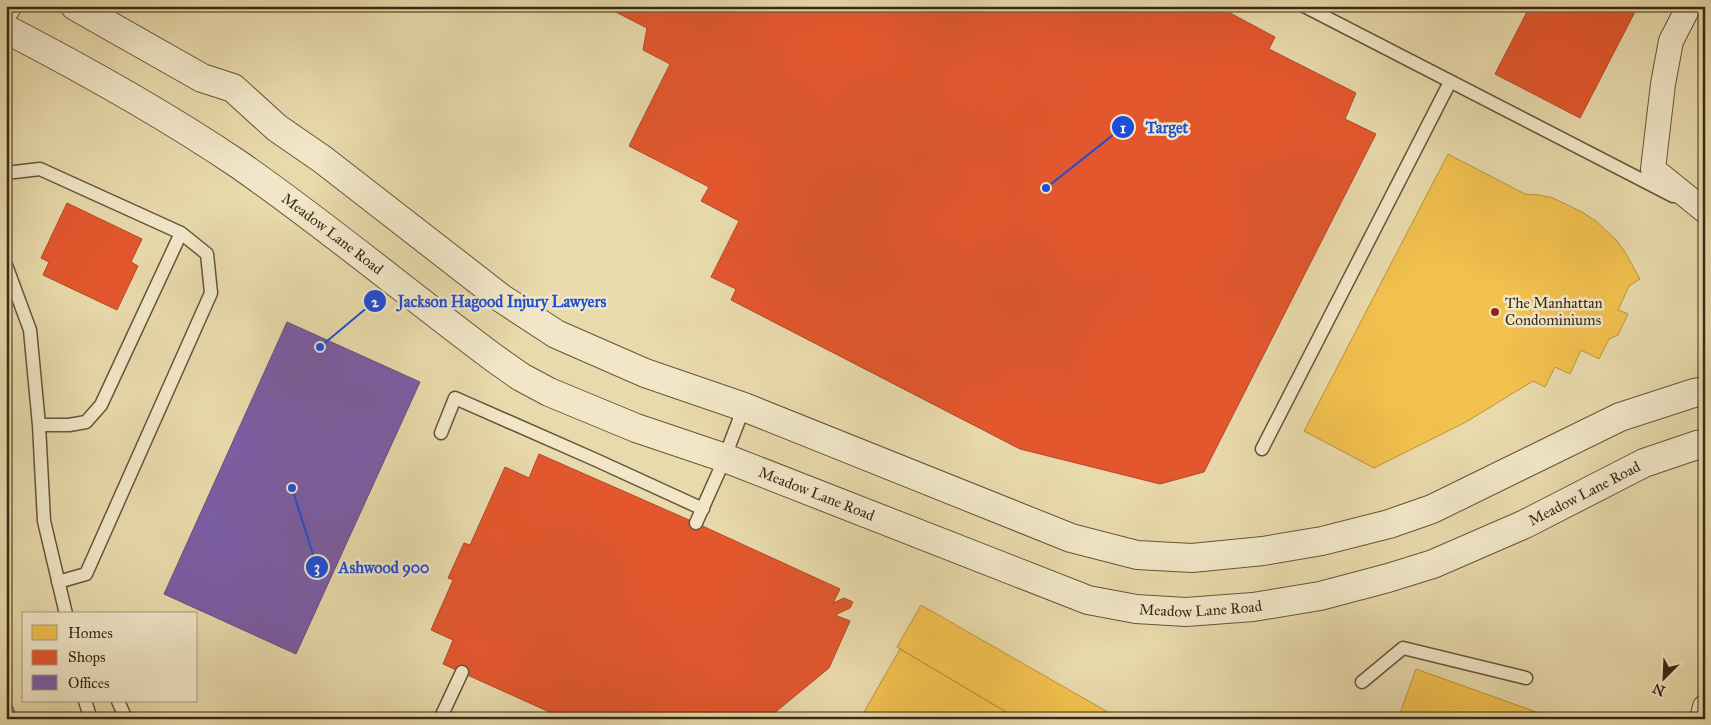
<svg xmlns="http://www.w3.org/2000/svg" width="1711" height="725" viewBox="0 0 1711 725" font-family="'IM FELL Great Primer',serif">
<style>
.homes{fill:#f2c14e;stroke:#bb933c}
.shops{fill:#e4572e;stroke:#b14926}
.offices{fill:#7b5ea7;stroke:#684e7b}
.lines{fill:none;stroke-linecap:round;stroke-linejoin:round}
.service-casing{stroke:#665539;stroke-width:15}
.minor-casing{stroke:#665539;stroke-width:26}
.tertiary-casing{stroke:#665539;stroke-width:30}
.service{stroke:#f1e7c8;stroke-width:12}
.minor{stroke:#f1e7c8;stroke-width:24}
.tertiary{stroke:#f1e7c8;stroke-width:28}
.poi-dot{fill:#8f2418;stroke:#f1e7c8;stroke-width:2}
.labels{text-anchor:middle;stroke-width:5;stroke-linejoin:round;paint-order:stroke}
.street-label{font-size:15px;fill:#3a2913;stroke:#f1e7c8}
.poi-label{font-size:15px;fill:#3a2913;stroke:#f1e7c8;text-anchor:start}
.leader{fill:none;stroke:#1d4ed8;stroke-width:2}
.callout-dot{fill:#1d4ed8;stroke:#f1e7c8;stroke-width:2}
.mark-label{font-size:15px;text-anchor:middle;font-weight:bold;fill:#fff}
.callout-label{font-size:16px;text-anchor:middle;font-weight:bold;fill:#1d4ed8;stroke:#f1e7c8;stroke-width:5;stroke-linejoin:round;paint-order:stroke}
</style>
<rect width="100%" height="100%" fill="#e9daab"/>
<filter id="stains"><feTurbulence type="fractalNoise" baseFrequency=".004" numOctaves="4"/><feColorMatrix values="0 0 0 0 .2 0 0 0 0 .09 0 0 0 0 .02 0 0 0 .5 -.17"/></filter>
<radialGradient id="worn" r=".72"><stop offset=".6" stop-color="#630" stop-opacity="0"/><stop offset="1" stop-color="#630" stop-opacity=".3"/></radialGradient>
<path class="homes" d="M1448,154L1525,194L1539,195L1553,198L1582,212L1596,221L1617,241L1625,252L1640,279L1629,286L1618,310L1628,314L1618,335L1609,339L1599,359L1581,350L1570,374L1555,367L1545,387L1533,381L1466,422L1374,468L1304,431Z
M921,605L1120,719H1018L897,647Z
M900,649L1018,719H860Z
M1416,669L1556,719H1398Z"/>
<path class="shops" d="M604,6H1196L1209,14L1212,6H1217L1275,37L1269,49L1356,93L1345,119L1376,134L1204,472L1160,484L1020,449L731,300L736,289L711,277L739,221L701,201L709,187L629,146L670,64L643,50L647,28Z
M1530,6H1638L1580,118L1495,74Z
M67,203L142,239L131,262L138,266L117,310L43,275L49,262L41,258Z
M539,454L696,523L840,589L833,603L844,598L853,602L850,608L835,615L850,621L829,668L767,719H565L443,664L453,640L431,630L453,580L448,578L464,543L470,545L505,467L529,478Z"/>
<path class="offices" d="M287,322L420,382L296,654L164,594Z"/>
<g class="lines">
<defs>
<path id="service" d="M1304,6L1673,196
M6,173L40,169L181,233L207,254L211,293L86,574L58,582
M6,265L30,330L39,425L44,521L66,614
M39,425H69L86,422L101,405L181,233
M441,433L455,398L596,460L703,509
M1262,449L1450,82
M696,523L721,467L744,407
M1362,682L1403,648L1526,678
M85,701L91,719
M118,701L126,719
M6,709L10,719
M440,719L462,672"/>
<path id="minor" d="M1689,6L1671,41L1663,84L1653,169L1705,211
M1702,719L1705,707"/>
<g id="tertiary">
<path d="M75,6L202,78L233,88L277,128L322,159L501,298L556,334L645,373L744,407L1071,538L1137,555L1192,558L1263,551L1322,541L1389,524L1432,509L1620,417L1694,393L1705,391"/>
<path d="M6,8L7,6"/>
<path id="s1" d="M6,29C85,70 164,114 238,164C326,225 408,294 494,358L521,377L549,392L636,428L725,458L1088,600L1136,609L1186,612L1253,607L1320,596L1388,578L1433,564L1525,524L1644,463L1697,445L1705,444"/>
</g>
</defs>
<use href="#service" class="service-casing"/>
<use href="#minor" class="minor-casing"/>
<use href="#tertiary" class="tertiary-casing"/>
<use href="#service" class="service"/>
<use href="#minor" class="minor"/>
<use href="#tertiary" class="tertiary"/>
</g>
<circle class="poi-dot" cx="1495" cy="312" r="5"/>
<g class="labels">
<g class="street-label">
<text dy="5" stroke="none"><textPath href="#s1" startOffset="386">Meadow Lane Road</textPath></text>
<text dy="5" stroke="none"><textPath href="#s1" startOffset="1751">Meadow Lane Road</textPath></text>
<text dy="5" stroke="none"><textPath href="#s1" startOffset="941">Meadow Lane Road</textPath></text>
<text dy="5" stroke="none"><textPath href="#s1" startOffset="1346">Meadow Lane Road</textPath></text>
</g>
<g class="poi-label">
<text x="1505" y="308">The Manhattan<tspan x="1505" dy="17">Condominiums</tspan></text>
</g>
</g>
<path class="leader" d="M1046 188L1123 127M320 347L375 301M292 488L317 567"/>
<g class="callout-dot">
<circle cx="1046" cy="188" r="5"/>
<circle cx="320" cy="347" r="5"/>
<circle cx="292" cy="488" r="5"/>
<circle cx="1123" cy="127" r="12"/>
<circle cx="375" cy="301" r="12"/>
<circle cx="317" cy="567" r="12"/>
</g>
<g class="mark-label">
<text x="1123" y="133">1</text>
<text x="375" y="307">2</text>
<text x="317" y="572">3</text>
</g>
<g class="callout-label">
<text x="1167" y="133">Target</text>
<text x="502" y="307">Jackson Hagood Injury Lawyers</text>
<text x="384" y="573">Ashwood 900</text>
</g>
<rect width="1711" height="725" fill="none" stroke="#e9daab" stroke-width="25"/>
<rect x="8" y="8" width="1696" height="710" fill="none" stroke="#3a2913" stroke-width="2.5"/>
<rect x="12" y="12" width="1686" height="700" fill="none" stroke="#3a2913"/>
<rect x="22" y="612" width="175" height="90" fill="#f1e7c8" stroke="#a89b80"/>
<rect x="32" y="625" width="25" height="15" fill="#f2c14e" stroke="#a89b80"/>
<text x="68" y="638" font-size="15" fill="#3a2913">Homes</text>
<rect x="32" y="650" width="25" height="15" fill="#e4572e" stroke="#a89b80"/>
<text x="68" y="662" font-size="15" fill="#3a2913">Shops</text>
<rect x="32" y="675" width="25" height="15" fill="#7b5ea7" stroke="#a89b80"/>
<text x="68" y="688" font-size="15" fill="#3a2913">Offices</text>
<g transform="translate(1664 678) rotate(204)" stroke="#f1e7c8" stroke-width="4" paint-order="stroke">
<path d="M0-4L9 19L0 12L-9 19Z" fill="#3a2913"/>
<text y="-8" font-size="14" font-weight="bold" text-anchor="middle" fill="#3a2913">N</text>
</g>
<rect width="100%" height="100%" filter="url(#stains)"/>
<rect width="100%" height="100%" fill="url(#worn)"/>
</svg>
